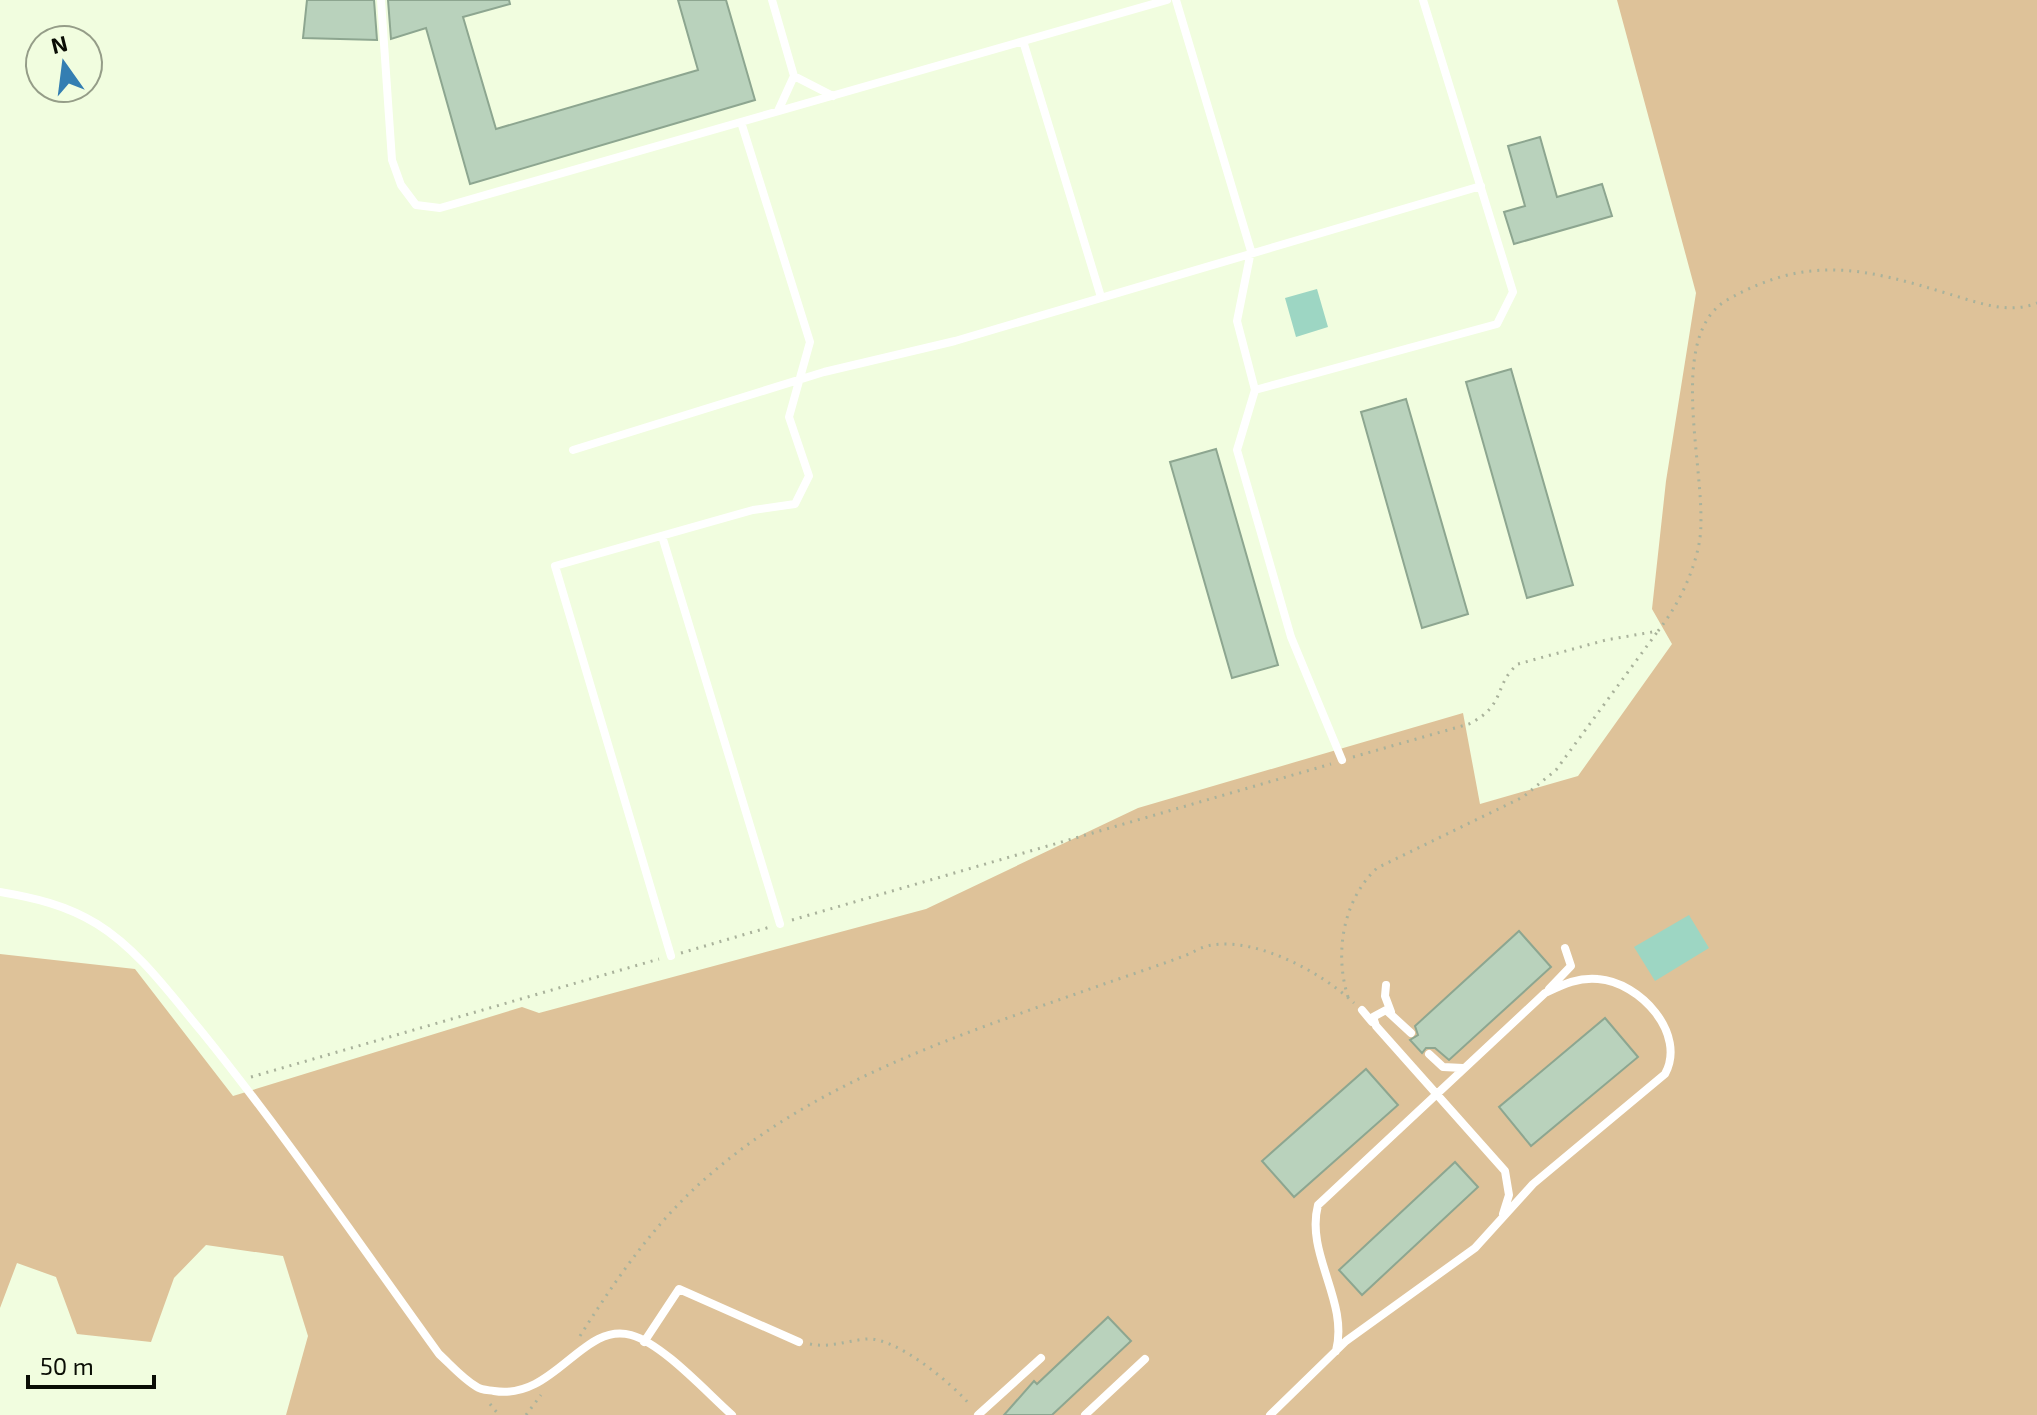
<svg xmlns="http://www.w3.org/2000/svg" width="2037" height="1415" viewBox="0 0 2037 1415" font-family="'Exo 2',sans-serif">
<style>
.green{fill:#dec299}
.water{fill:#9dd6c3}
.building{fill:#b9d2bc;stroke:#8da690;stroke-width:2}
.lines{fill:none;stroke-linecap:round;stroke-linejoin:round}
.path{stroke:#a9b29b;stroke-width:3;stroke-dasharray:2 6;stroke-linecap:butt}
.lane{stroke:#fff;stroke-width:8}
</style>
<rect width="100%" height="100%" fill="#f1fddf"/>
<path class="green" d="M1617,0H2037V1415H286L308,1336L283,1256L206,1245L174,1278L151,1342L77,1334L56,1277L17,1263L0,1308V954L135,969L233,1096L522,1007L539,1013L926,909L1138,808L1463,713L1480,804L1578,776L1672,644L1652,609L1666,481L1696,293Z"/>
<path class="water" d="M1317,289L1328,327L1296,337L1285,298Z
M1689,915L1709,948L1655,981L1634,947Z"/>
<path class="building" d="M307,0H374L377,40L303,38Z
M388,0H509L510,4L463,17L496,129L698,70L678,0H726L755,100L470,184L426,28L391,39Z
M1540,137L1557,197L1602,184L1612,216L1514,244L1504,212L1525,206L1508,146Z
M1511,369L1573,585L1527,598L1466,382Z
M1406,399L1468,614L1422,628L1361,412Z
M1216,449L1278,665L1232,678L1170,462Z
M1519,931L1551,967L1449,1060L1435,1048H1426L1422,1053L1410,1040L1418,1035L1415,1026Z
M1605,1018L1638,1057L1531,1146L1499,1107Z
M1366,1069L1398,1105L1294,1197L1262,1161Z
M1455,1162L1478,1187L1362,1295L1339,1270Z
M1108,1317L1131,1341L1052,1415H1004L1034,1381L1037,1384Z"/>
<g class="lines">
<path class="path" d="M1353,757L1469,724C1507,705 1493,685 1518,664L1606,640L1658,631C1677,607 1693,575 1699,544C1711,483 1662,338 1727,300C1808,254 1864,268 1949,294C1977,302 2008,315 2037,303
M792,920L1331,764
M681,953L770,927
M1348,997C1334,953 1343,900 1377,868L1523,797L1556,770L1658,631
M251,1077L659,959
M580,1336C618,1276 658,1218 713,1172C824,1077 968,1032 1104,984C1130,975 1157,966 1184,956C1192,953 1203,946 1212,945C1258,938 1321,972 1354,1003
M810,1344C830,1348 846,1341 866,1339C895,1336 953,1384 971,1406
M490,1404L499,1415
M526,1415L541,1395"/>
<path class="lane" d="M381,0L392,160L401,185L416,205L440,208L1167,0
M772,0L794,76L778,111
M1176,0L1251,251L1237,321L1255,390L1237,450L1291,637L1342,760
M1023,41L1101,297
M794,76L833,96
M1255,390L1497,324L1513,292L1423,0
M573,450L824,372L955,341L1481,186
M662,536L780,924
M0,892C35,898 66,905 97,924C139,950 170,994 202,1032C286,1136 361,1246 439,1354C451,1365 463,1379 477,1387C481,1390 488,1390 494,1391C554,1401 583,1321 631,1335C663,1344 706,1392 732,1415
M671,956L555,566L753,510L795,504L809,476L789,417L810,342L741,122
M1386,985L1385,996L1391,1012
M1549,989L1571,966L1565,948
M1362,1010L1372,1022
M1411,1033L1386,1010L1373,1017L1376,1026L1505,1171L1509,1195L1503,1214
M1429,1054L1443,1067L1463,1068
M644,1342L679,1289L799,1342
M978,1415L1041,1358
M1085,1415L1145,1359
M1270,1415L1346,1341L1475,1248L1533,1184L1665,1074C1687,1034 1640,982 1598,979C1578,977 1562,985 1545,993L1318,1205C1305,1254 1349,1301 1336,1351"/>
</g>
<g transform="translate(64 64) rotate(346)"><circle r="38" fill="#f1fddf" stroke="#959d88" stroke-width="2"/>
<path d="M0-6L14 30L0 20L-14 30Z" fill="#347eb2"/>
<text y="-12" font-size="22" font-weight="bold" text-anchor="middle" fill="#0a0d05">N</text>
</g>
<path d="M28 1375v12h126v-12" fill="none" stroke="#0a0d05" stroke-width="4"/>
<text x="40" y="1375" font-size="24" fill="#0a0d05" stroke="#f1fddf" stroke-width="6" paint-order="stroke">50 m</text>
</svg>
